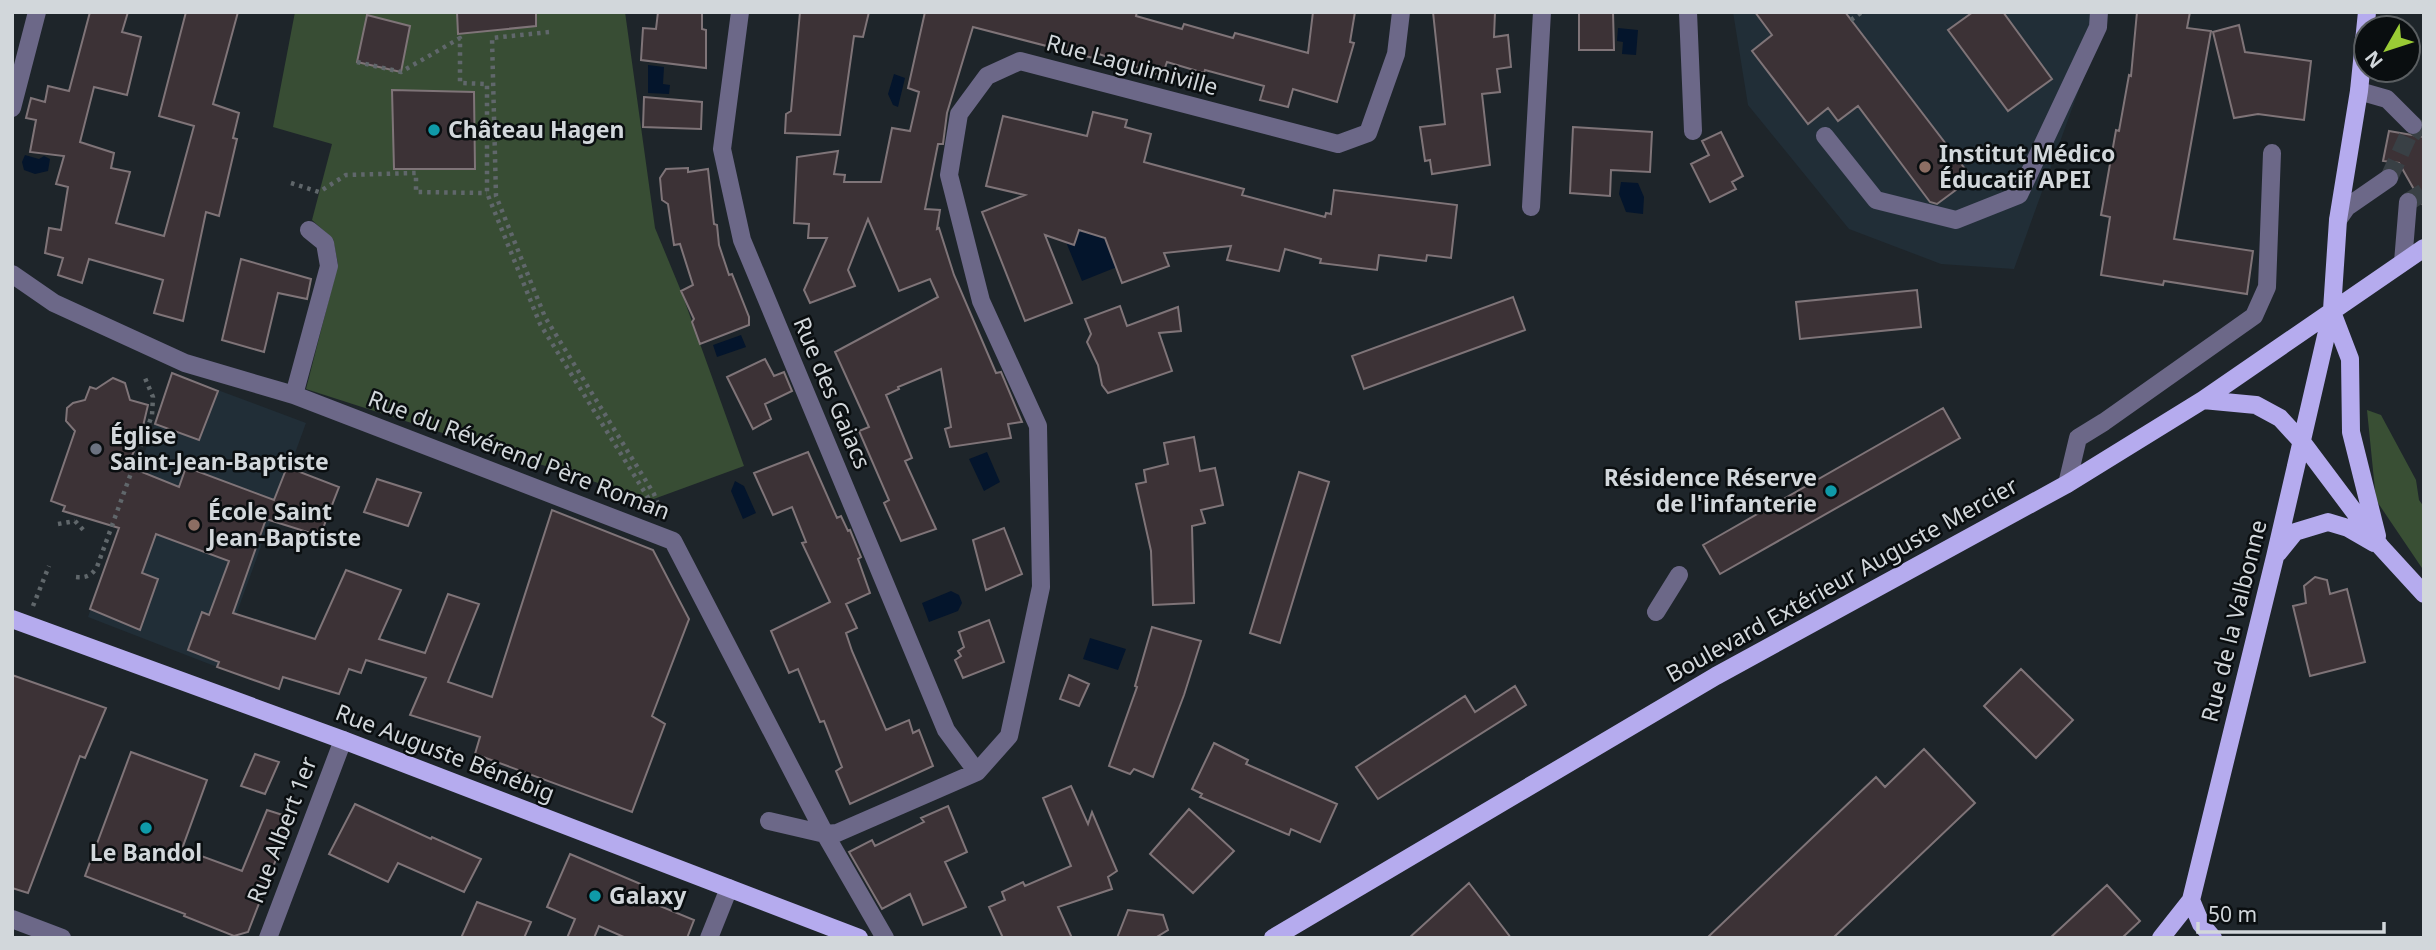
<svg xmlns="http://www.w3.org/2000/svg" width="2436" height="950" viewBox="0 0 2436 950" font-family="'Noto Sans',sans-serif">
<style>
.built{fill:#212e37}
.green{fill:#384d34}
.forest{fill:#394f34}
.water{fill:#04152c}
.building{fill:#3c3236;stroke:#7f7478;stroke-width:2}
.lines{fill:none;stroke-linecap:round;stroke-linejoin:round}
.minor-tunnel{stroke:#394045;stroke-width:18;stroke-dasharray:18 9;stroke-linecap:butt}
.path{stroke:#60676b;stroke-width:4.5;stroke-dasharray:3.5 5;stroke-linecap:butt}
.minor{stroke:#6c6888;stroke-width:18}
.major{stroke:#b5abee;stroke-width:18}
.culture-dot{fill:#0f9aa8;stroke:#0a0e10;stroke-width:2.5}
.education-dot{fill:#8d6e63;stroke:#0a0e10;stroke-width:2.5}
.worship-dot{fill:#6b7280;stroke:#0a0e10;stroke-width:2.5}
.labels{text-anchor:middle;stroke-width:5;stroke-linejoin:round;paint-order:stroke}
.street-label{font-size:23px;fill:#d2d7db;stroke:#0a0e10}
.poi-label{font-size:23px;font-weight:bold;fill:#d2d7db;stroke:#0a0e10;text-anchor:start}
</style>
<rect width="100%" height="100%" fill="#1e252a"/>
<path class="built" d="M1733,12H2107L2014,269L1941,264L1849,229L1748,105Z
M172,373L306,423L217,667L88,617Z"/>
<path class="green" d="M295,12H625L655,228L681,291L744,466L651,500L306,389L338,264L333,239L312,220L332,144L273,127Z"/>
<path class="forest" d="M2367,410L2381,415L2416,480L2419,500L2424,507V571L2376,500Z"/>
<path class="water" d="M1618,28L1638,30L1636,55L1622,54L1623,42L1617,41Z
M648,65L664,67L663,84L670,85L669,94L648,93Z
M894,74L905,78L898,107L893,105L888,94Z
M25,155L39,159L44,156L50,159L48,171L35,174L24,170L22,162Z
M1621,182L1638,183L1644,197L1643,214L1626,212L1619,194Z
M1079,230L1105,238L1117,267L1082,281L1066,242Z
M741,335L746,347L717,357L713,345Z
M987,452L1000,482L984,491L969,459Z
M735,481L744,486L756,513L743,519L731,491Z
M951,591L959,595L962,603L958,611L929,622L922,603Z
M1090,638L1126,649L1118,670L1083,659Z"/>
<path class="building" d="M90,12H128L122,32L141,37L127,95L94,87L80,142L114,153L111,168L130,172L116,223L164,236L194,126L159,116L186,12H238L213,104L239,113L233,138L237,139L219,216L206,212L183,321L154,313L163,280L89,259L82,283L58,275L63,258L45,253L49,228L61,230L68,187L56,184L64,156L30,152L36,120L26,118L31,98L45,102L48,86L69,91Z
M457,12H536V26L458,34Z
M658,12H702V29L706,30V68L641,60L643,28L656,29Z
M800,12H869L863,37L854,36L840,135L785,133L786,114L791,111Z
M925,12H1137L1136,16L1182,29L1184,24L1233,38L1235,33L1308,53L1313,12H1355L1350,42L1354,43L1337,102L1293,89L1288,107L1260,100L1264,86L1205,70L1204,73L1167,62L1162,76L1099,54L1097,59L973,27L947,113L943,144H938L925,209L940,210L937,229L939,228L954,275L996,373L1001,372L1022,422L1008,424L1011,438L950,447L945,429L951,427L941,369L898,387L899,389L886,395L912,458L905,461L936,529L901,541L884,503L889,500L859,431L869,427L835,352L938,297L930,279L899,291L868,219L848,270L855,286L810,303L804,290L827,238H808L809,224L794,223L797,157L838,151L834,174L845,175L844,182H881L892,128L910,131L919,92L908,88Z
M1433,12H1495L1494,37L1508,35L1511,67L1497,69L1500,92L1482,94L1490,165L1432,174L1430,160L1425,161L1420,127L1445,124Z
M1579,12H1613L1614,50H1579Z
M1755,12H1845L1972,178L1937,204L1930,202L1858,106L1838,121L1828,108L1808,124L1752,51L1772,35Z
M1973,12H2003L2052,79L2008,111L1948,30Z
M2137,12H2190L2187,28L2211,31L2174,239L2253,251L2247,294L2164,281L2163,285L2101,275L2110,217L2101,215L2116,130L2119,131L2129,75L2131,76Z
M367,15L410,26L401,72L357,62Z
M2239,25L2245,52L2311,61L2304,120L2258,114L2234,118L2213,32Z
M392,90L474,92L475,169H394Z
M644,97L702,102L701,129L643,127Z
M1093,112L1127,120L1125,127L1151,134L1144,162L1244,189L1242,195L1325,217L1326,213L1331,214L1334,190L1457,205L1451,258L1427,255L1426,261L1379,255L1377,270L1320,263L1321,259L1285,249L1279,271L1227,260L1231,246L1164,253L1169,266L1122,283L1105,238L1079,230L1074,245L1045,235L1072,303L1025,321L982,212L1025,195L986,186L1003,116L1087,136Z
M1573,127L1652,132L1650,172L1611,170L1610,196L1570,193Z
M2389,131L2424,137V207L2399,163L2383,161Z
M1721,132L1743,176L1732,182L1736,189L1710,202L1691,164L1709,155L1702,141Z
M688,168V172L708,169L714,224L717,225L719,245L729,275L732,274L749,317V325L700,344L692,322L694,319L681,291L693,285L680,244L674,245L668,204L662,200L660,178L666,169Z
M241,259L311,279L307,299L278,293L264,352L222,340Z
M1917,290L1921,327L1800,339L1796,302Z
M1513,297L1525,330L1364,389L1352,356Z
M1120,306L1127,326L1178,307L1181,331L1159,333L1172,371L1108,393L1102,385L1098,365L1087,342L1091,334L1085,319Z
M765,359L774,376L784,372L792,391L765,404L771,419L753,429L727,377Z
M172,373L218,391L199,440L155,424Z
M113,378L125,383L130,400L148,405L140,439L127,466L179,487L186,467L274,500L287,467L339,487L320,536L266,519L233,613L315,639L346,570L401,590L379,639L425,653L448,594L479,604L448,682L492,697L552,510L653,550L689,619L652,716L665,724L632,812L475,754L480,737L410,715L426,678L366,660L361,673L349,669L339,694L283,677L279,689L217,667L219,662L188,650L202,612L209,615L229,561L156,534L142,573L158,579L140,630L90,609L119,528L63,511L65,506L51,501L75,431L66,421L67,408L73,403L85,400L90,387L96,389Z
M1943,408L1960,438L1720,574L1703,545Z
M1194,437L1200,471L1215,468L1223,505L1201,510L1205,523L1192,526L1194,603L1153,605L1151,551L1136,484L1146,482L1144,470L1168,464L1164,443Z
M808,452L837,518L841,516L848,531L850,530L861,557L858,559L870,593L846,604L857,628L846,633L852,651L886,730L909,720L913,733L919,730L933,766L850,804L836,771L842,767L824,721L820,722L798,669L789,673L771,631L830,602L802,543L806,542L792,507L773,515L754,473Z
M1299,472L1329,482L1280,643L1250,633Z
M377,479L421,493L408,526L364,512Z
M1004,528L1022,574L986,590L973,540Z
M2315,577L2327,580L2330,594L2347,589L2365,662L2310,676L2293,606L2306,603L2304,586Z
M989,620L1004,662L963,678L955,660L961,656L958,651L964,647L959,632Z
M1152,627L1201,641L1184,695L1153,777L1134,769L1130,774L1109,766L1137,687L1135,686Z
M2021,669L2073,720L2036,758L1984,706Z
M12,675L106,708L85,758L80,756L28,893L12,888Z
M1069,675L1089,684L1079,706L1060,699Z
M1515,686L1526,705L1378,799L1356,767L1465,696L1475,712Z
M1214,743L1248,760L1246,764L1337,804L1320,842L1291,829L1289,835L1200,797L1202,794L1192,789Z
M1924,749L1975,803L1833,938H1707L1876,777L1885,787Z
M131,752L207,780L182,849L242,871L267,810L292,818L248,932L234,936L184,916L185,914L85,876Z
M255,754L279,762L265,794L241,786Z
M1071,786L1088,824L1092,812L1117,871L1108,877L1112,889L1058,907L1072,938H1003L989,907L1005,900L1002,892L1023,882L1025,886L1071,866L1043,798Z
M355,804L431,839L432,837L481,859L464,892L398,863L388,882L329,854Z
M948,806L967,852L945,862L966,907L923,925L910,894L882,909L849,852L872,840L875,846L924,822L921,818Z
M1189,809L1234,851L1193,893L1150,854Z
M570,854L643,885L638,897L694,920L687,938H626L599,926L594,938H567L575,919L547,907Z
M1469,883L1511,938H1409Z
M2107,885L2140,921L2122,938H2050Z
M477,902L531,922L524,938H461Z
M1128,910L1163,915L1168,930L1155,938H1117Z"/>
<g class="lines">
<path class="minor-tunnel" d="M2389,178L2413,125L2424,133
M2408,202L2424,192"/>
<path class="path" d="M1851,20L1862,12
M549,32L492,38L496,196L545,317L654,494L662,514
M357,62L401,72L460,38V83L487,84V193L504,235L540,324L657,512
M291,183L319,192L346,175L416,173V192L487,193
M75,521L86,533
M58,524L75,521
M76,577C86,578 91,576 97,567L152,415L153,397L145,378
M33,606L49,566"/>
<path class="minor" d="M740,12L722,149L742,240L946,730L977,772
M1688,12L1693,131
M2359,91L2387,99L2413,125
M12,108L37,12
M1825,136L1876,200L1956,220L2019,195L2098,27L2099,12
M1531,207L1542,12
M2338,220L2347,207L2389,178
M2403,262L2408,202
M12,274L54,303L185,363L294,395L673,541L825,834L885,938
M294,395L329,266L325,243L309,230
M2067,484L2078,438L2104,422L2254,316L2267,287L2272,153
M1656,612L1679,575
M769,821L825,834L837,833L977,772L1009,736L1041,587L1038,426L981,301L949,175L959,114L987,76L1020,61L1338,144L1368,133L1396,54L1401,12
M12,919L62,938
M268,938L343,740
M709,938L729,888"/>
<path class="major" d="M2332,312L2350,359L2351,432L2377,536
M2203,400L2256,405L2280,418L2302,442L2380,546L2424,594
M2278,553L2295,532L2328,522L2348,528L2374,543
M12,619L343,740L859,938
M1273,938L1716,676L2067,484L2203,400L2424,248
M2161,938L2191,900
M2213,938L2201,924L2191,900L2275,557L2332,310L2338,220L2359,91L2367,12"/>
</g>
<g class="culture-dot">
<circle cx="434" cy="130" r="7"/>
<circle cx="1831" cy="491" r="7"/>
<circle cx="146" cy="828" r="7"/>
<circle cx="595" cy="896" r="7"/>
</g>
<g class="education-dot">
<circle cx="1925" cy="167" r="7"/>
<circle cx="194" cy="525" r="7"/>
</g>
<circle class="worship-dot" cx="96" cy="449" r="7"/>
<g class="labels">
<g class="street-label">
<text transform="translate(1132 65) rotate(15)" y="8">Rue Laguimiville</text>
<text transform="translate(832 393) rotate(67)" y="8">Rue des Gaiacs</text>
<text transform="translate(519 455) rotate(21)" y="8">Rue du Révérend Père Roman</text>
<text transform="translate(1842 580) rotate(-29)" y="8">Boulevard Extérieur Auguste Mercier</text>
<text transform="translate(2234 621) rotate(-76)" y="8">Rue de la Valbonne</text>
<text transform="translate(445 753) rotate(21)" y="8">Rue Auguste Bénébig</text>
<text transform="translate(282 830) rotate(-69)" y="8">Rue Albert 1er</text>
</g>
<g class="poi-label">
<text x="448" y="138">Château Hagen</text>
<text x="1939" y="162">Institut Médico<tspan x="1939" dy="26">Éducatif APEI</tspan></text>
<text x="110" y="444">Église<tspan x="110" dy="26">Saint-Jean-Baptiste</tspan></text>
<text x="1817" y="486" text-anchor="end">Résidence Réserve<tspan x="1817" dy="26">de l'infanterie</tspan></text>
<text x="208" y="520">École Saint<tspan x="208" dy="26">Jean-Baptiste</tspan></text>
<text x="146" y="861" text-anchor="middle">Le Bandol</text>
<text x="609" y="904">Galaxy</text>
</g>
</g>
<rect width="2436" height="950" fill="none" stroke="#d2d7db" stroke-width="28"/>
<g transform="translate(2387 49) rotate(231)"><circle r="33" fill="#0a0e10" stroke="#5a5e61" stroke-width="2"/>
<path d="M0-5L12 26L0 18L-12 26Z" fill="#9acb35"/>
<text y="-10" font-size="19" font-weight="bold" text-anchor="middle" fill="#d2d7db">N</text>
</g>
<path d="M2198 922v10h186v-10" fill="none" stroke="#d2d7db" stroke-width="3.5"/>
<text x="2208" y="922" font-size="21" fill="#d2d7db" stroke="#0a0e10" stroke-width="5" paint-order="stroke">50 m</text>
</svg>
